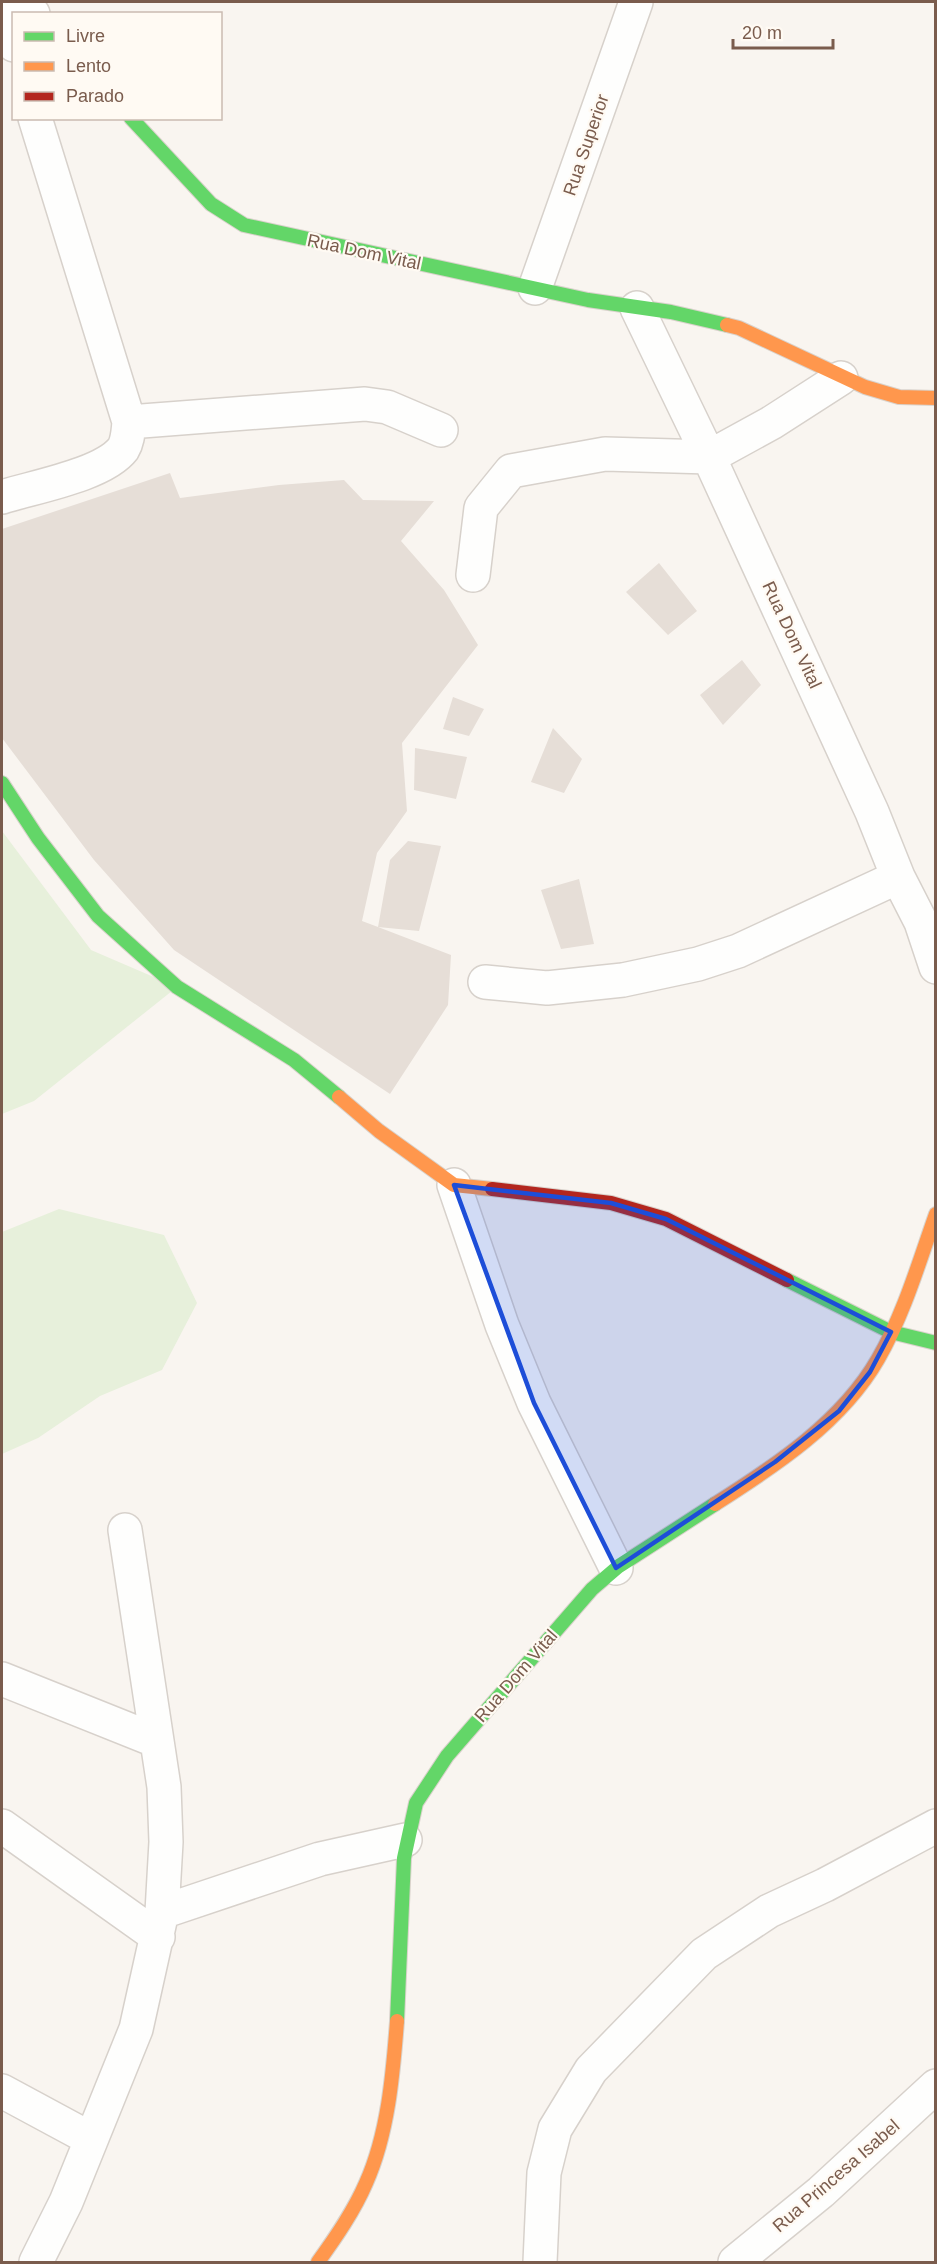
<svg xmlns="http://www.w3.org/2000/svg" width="937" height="2264" viewBox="0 0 937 2264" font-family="Arial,sans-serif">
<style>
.green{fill:#e7f0db}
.building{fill:#e6ded7}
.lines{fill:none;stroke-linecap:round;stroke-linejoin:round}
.street-casing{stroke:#d7d1cb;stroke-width:36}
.fast-casing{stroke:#d9d2cb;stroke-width:16}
.slow-casing{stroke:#d9d2cb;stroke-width:16}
.jam-casing{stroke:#d9d2cb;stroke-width:16}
.street{stroke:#fefefd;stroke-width:33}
.fast{stroke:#63d668;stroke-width:14}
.slow{stroke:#ff974d;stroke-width:14}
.jam{stroke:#b3261e;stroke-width:14}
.marked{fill:#1d4ed8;fill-opacity:0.2;stroke:#1d4ed8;stroke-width:4.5;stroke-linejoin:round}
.labels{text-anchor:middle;stroke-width:4.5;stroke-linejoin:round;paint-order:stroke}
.street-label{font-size:18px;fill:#7a5c4d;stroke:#fffaf3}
</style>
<rect width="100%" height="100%" fill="#f9f5f0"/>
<path class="green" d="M2,831L91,950L177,987L34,1101L2,1114Z
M59,1209L164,1235L197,1303L162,1370L100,1396L38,1438L2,1454V1232Z"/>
<path class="building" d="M170,473L180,498L279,485L344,480L363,500L434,501L401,541L444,590L478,645L402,743L407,811L377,853L362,921L378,927L390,860L408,841L441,846L419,931L378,927L451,955L448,1005L390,1094L174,950L94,860L2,738V529Z
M659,563L697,611L668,635L626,592Z
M742,660L761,685L723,725L700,695Z
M453,697L484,709L469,736L443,729Z
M553,728L582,759L564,793L531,782Z
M415,748L467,757L456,799L414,790Z
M579,879L594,944L561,949L541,890Z"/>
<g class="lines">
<defs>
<path id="street" d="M3,2L14,45
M22,2L33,14
M535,288L636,2
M637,308L709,457L872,812L898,877L921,922L936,967
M129,422L365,404L387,407L441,430
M2,497C33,487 103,475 123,449C128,441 128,431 129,422L35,118
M473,575L481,508L511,471L605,454L709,457L771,423L841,378
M485,982L547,988L623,980L698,964L738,951L898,877
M454,1185L502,1325L534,1403L616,1568
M2,1679L157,1741
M2,1826L158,1937
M162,1912L320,1859L405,1840
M2,2091L91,2139
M36,2262L66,2202L136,2029L162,1912L166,1842L164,1787L125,1530
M540,2262L544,2173L555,2129L591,2070L704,1954L769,1911L825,1885L936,1826
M735,2262L821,2192L936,2086"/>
<path id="fast" d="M131,118L211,204L244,225L588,300L671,312L727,325
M2,783L38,838L98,916L177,987L294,1060L339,1097
M787,1280L891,1332L936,1343
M397,2021L404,1858L416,1803L447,1756L592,1589L619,1566L715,1504"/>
<path id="slow" d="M727,325L739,328L865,387L899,397L936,398
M339,1097L379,1131L454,1185L492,1189
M715,1504C775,1466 842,1422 878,1359C904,1314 919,1262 936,1214
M318,2262C336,2237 354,2211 366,2183C388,2134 393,2074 397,2021"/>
<path id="jam" d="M492,1189L611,1203L666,1219L787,1280"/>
</defs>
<use href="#street" class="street-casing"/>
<use href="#fast" class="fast-casing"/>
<use href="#slow" class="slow-casing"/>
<use href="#jam" class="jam-casing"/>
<use href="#street" class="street"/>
<use href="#fast" class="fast"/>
<use href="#slow" class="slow"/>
<use href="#jam" class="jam"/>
</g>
<path class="marked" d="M454,1185L611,1203L666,1219L891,1332L870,1372L839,1411L775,1462L616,1568L534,1403Z"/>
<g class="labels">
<g class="street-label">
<text transform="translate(586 145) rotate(-71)" y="6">Rua Superior</text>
<text transform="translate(364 252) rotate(12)" y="6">Rua Dom Vital</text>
<text transform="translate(792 635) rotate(65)" y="6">Rua Dom Vital</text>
<text transform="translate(516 1676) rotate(-49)" y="6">Rua Dom Vital</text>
<text transform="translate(836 2176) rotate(-41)" y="6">Rua Princesa Isabel</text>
</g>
</g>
<rect width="937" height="2264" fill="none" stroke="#7a5c4d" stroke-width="6"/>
<rect x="12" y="12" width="210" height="108" fill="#fffaf3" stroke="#cabbb1" stroke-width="1.5"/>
<rect x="24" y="32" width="30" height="9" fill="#63d668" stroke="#cabbb1" stroke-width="1.5"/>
<text x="66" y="42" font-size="18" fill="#7a5c4d">Livre</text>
<rect x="24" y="62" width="30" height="9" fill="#ff974d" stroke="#cabbb1" stroke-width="1.5"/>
<text x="66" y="72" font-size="18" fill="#7a5c4d">Lento</text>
<rect x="24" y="92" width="30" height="9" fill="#b3261e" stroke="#cabbb1" stroke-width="1.5"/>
<text x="66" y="102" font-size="18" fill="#7a5c4d">Parado</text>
<path d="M733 39v9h100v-9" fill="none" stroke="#7a5c4d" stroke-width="3"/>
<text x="742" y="39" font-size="18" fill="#7a5c4d" stroke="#fffaf3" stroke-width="4.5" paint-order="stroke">20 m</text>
</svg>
